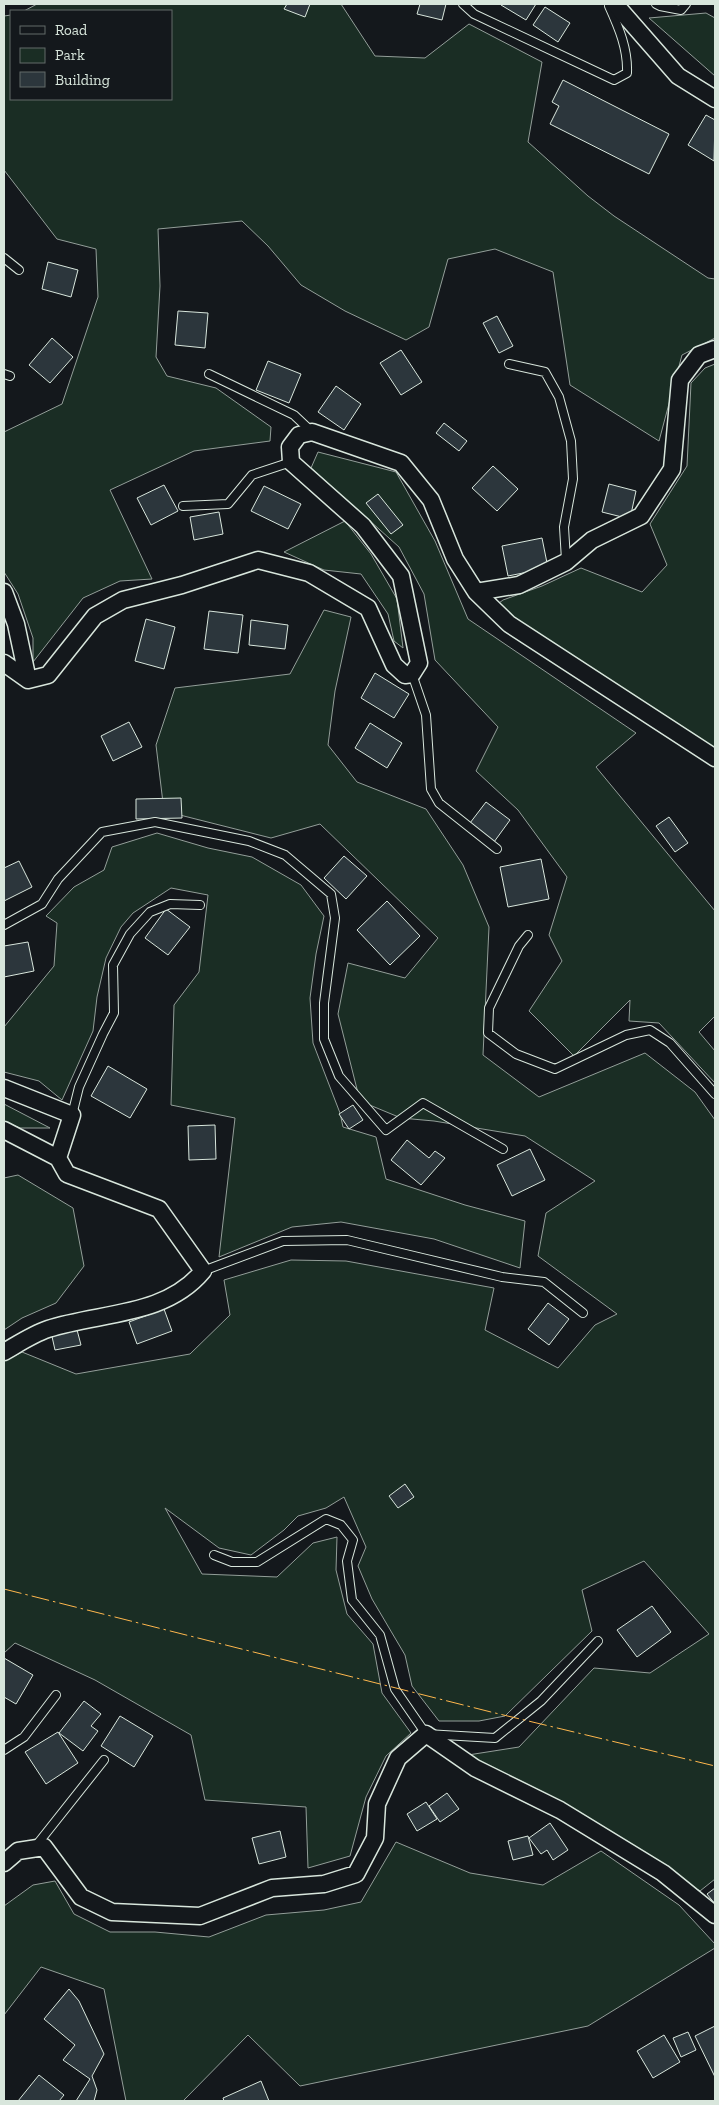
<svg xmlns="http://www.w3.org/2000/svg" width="719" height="2105" viewBox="0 0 719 2105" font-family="'Zilla Slab',serif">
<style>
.green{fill:#1a2d24;stroke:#939e99}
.building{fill:#2c363c;stroke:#d8e6dc}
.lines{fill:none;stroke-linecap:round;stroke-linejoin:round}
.service-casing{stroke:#d8e6dc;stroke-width:10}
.minor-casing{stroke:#d8e6dc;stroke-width:19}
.service{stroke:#14181c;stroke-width:8}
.minor{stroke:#14181c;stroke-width:16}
.power{stroke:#ffb74d;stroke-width:1;stroke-dasharray:18 4 2.5 4;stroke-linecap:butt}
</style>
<rect width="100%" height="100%" fill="#14181c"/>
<path class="green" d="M37,4H341L375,56L425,58L469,24L542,62L528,142L588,196L614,216L708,278L715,279V338L682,355L659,441L570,385L553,272L495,249L448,259L429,327L406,340L345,311L301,285L268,246L242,221L158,229L160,286L156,357L167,376L216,388L271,427L270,441L194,451L110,490L152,579L120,581L83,598L33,662V638L18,594L4,572V432L62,404L98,297L96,249L57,239L4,170V16L11,15V99H171V11H24Z
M706,13L715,18V76L649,18Z
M715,364V754L495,606L503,600L542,586L581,568L642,592L667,565L650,524L687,466L691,383L705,368Z
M318,452L396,472L435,541L468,619L636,733L596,767L715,911V1016L699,1032L715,1051V1083L659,1023L629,1021L630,1000L574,1056L529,1011L562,961L549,935L567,877L518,810L476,771L498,727L435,660L424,594L399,547L311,468Z
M345,521L371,554L397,599L403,648L394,641L388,614L361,574L324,570L284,552Z
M324,610L351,617L335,691L328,745L357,782L426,809L463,865L489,927L483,1055L539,1097L645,1053L695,1092L715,1120V1879L700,1891L468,1755L519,1747L594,1668L650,1673L709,1634L644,1561L582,1590L592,1631L505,1716L479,1721H439L412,1686L405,1655L372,1599L358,1566L366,1547L344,1497L326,1508L298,1516L284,1530L251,1555L219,1548L165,1508L202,1574L277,1577L313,1543L337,1537L336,1570L347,1614L373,1644L382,1693L411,1733L386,1756L366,1797L350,1856L308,1868L306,1807L205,1800L191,1735L95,1680L15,1643L4,1653V1361L22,1352L76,1374L190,1354L230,1315L224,1280L291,1260L346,1261L494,1288L485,1330L558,1368L595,1325L617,1314L538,1256L546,1213L595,1181L525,1136L434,1121L401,1118L360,1101L338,1014L348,963L405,978L438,938L320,824L271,838L164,811L156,745L175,688L290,674Z
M157,833L208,848L252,857L301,885L324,916L316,954L310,998L313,1043L340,1113L343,1127L376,1137L386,1179L465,1205L525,1221L520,1268L434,1239L341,1222L292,1227L219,1257L235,1118L171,1105L174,1005L199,972L208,895L171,888L133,913L121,927L106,958L97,997L93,1031L62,1100L39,1081L4,1072V1027L54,966L57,923L46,916L74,887L104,870L112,847Z
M4,1104L50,1128H20L4,1121Z
M18,1175L73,1208L84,1266L56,1303L22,1318L4,1330V1178Z
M396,1842L470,1873L543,1885L601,1851L679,1905L715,1944V1948L588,2026L300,2086L248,2035L183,2101H126L104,1989L41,1967L4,2015V1906L33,1885L55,1881L74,1914L110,1932H155L209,1937L266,1915L324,1910L361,1902Z"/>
<path class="building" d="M287,4H310L305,17L284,9Z
M420,4H446L442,20L417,14Z
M502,4H536L526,20L501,5Z
M545,7L570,23L558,42L533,25Z
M563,80L669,134L649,174L550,124L559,106L552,102Z
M706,115L715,120L714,161L688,145Z
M48,262L78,270L71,297L42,289Z
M178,311L208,313L205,348L175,345Z
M497,316L513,346L499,353L483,323Z
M52,338L73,357L50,383L29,365Z
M401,350L422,382L401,395L380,363Z
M268,361L301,374L289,403L256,390Z
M336,386L361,404L344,430L318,412Z
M444,423L467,441L459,451L436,433Z
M493,466L518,489L497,511L472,488Z
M609,484L636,491L630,519L602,512Z
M164,485L178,511L151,525L137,498Z
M264,486L301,504L288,529L251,511Z
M378,494L403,525L391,534L366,503Z
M219,512L223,534L194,540L190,517Z
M542,538L548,568L508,576L502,546Z
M209,611L243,615L238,653L204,649Z
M146,619L175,627L164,669L135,661Z
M251,620L288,625L285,649L249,645Z
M375,673L409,694L394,718L361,698Z
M129,722L142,747L113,761L101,736Z
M370,723L402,743L387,768L355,748Z
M181,798L182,818L136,819V799Z
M486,802L510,820L494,842L470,823Z
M669,817L688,843L675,852L656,826Z
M344,856L367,876L346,899L324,878Z
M541,859L549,899L508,907L500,867Z
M19,861L32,887L4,901V868Z
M387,901L420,936L390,965L357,930Z
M166,909L190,927L168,955L145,938Z
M28,942L34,971L4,977V946Z
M108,1066L147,1089L130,1118L91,1096Z
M353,1105L363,1120L349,1129L339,1114Z
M215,1125L216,1159L189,1160L188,1126Z
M407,1140L429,1158L435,1151L445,1158L421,1185L391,1160Z
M530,1149L545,1180L512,1196L497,1165Z
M548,1303L569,1319L549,1345L528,1329Z
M164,1309L172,1331L137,1344L129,1322Z
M76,1326L81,1345L55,1350L51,1332Z
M405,1484L414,1497L398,1508L389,1496Z
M652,1606L671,1632L637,1657L617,1630Z
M4,1658L33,1675L16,1704L4,1697Z
M84,1701L101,1714L91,1726L98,1731L83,1751L59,1733Z
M120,1716L153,1736L134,1767L101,1746Z
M58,1732L78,1763L46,1784L25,1752Z
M447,1793L459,1809L440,1822L429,1806Z
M426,1802L437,1819L417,1831L407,1814Z
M550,1823L568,1850L553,1860L547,1850L541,1854L529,1838Z
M280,1831L286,1857L259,1864L252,1838Z
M528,1836L533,1855L513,1860L508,1841Z
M715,1888V1904L707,1894Z
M69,1989L79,2001L104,2054L92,2076L97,2090L94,2101H76L90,2079L63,2060L75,2045L44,2019Z
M715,2026V2077L695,2036Z
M688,2032L696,2050L681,2057L673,2038Z
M664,2035L680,2062L653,2078L637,2051Z
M39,2075L64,2095L59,2101H18Z
M261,2081L269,2101H224L223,2098Z"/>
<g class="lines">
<defs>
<path id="service" d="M463,4L474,14L614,80L627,73C628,49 619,28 609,6
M656,4L660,6L681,10L686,4
M4,258L19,270
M509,364L545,372L559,397L571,441L573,479L564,527L566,560
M4,374L10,376
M209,374L294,415L312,432
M183,506L228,504L252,475L291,462
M412,674L426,715L431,789L439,803L497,849
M4,925L42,904L58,879L102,832L155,822L249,841L285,855L331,894L335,918L324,1003V1039L339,1076L386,1130L423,1103L503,1149
M528,935L519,946L489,1008L488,1033L516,1054L555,1069L626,1035L650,1030L670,1043L715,1094
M72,1115L79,1087L103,1034L114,1013L113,965L130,934L150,912L170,904L200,905
M203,1271L283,1241L347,1240L502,1277L544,1282L583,1313
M214,1555L232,1562H257L326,1519L341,1525L353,1540L347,1561L352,1600L380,1635L395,1689L426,1734L495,1738L541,1701L598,1641
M4,1750L24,1737L56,1695
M35,1847L104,1760"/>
<path id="minor" d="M615,4L678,76L715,99
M4,592L16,624L28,680
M476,592L519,585L566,562L592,540L641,516L672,469L680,380L699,355L715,349
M4,663L28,680L48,675L95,616L123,600L182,585L258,560L309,573L368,608L394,665L405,675L412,674L419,663L401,576L363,526L291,462L290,447L299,435L312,432L401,463L431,500L455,559L476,592L509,624L715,758
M4,1088L72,1115L58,1158L4,1130
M4,1352C18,1344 33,1334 48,1329C100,1312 165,1317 203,1271L159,1209L67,1174L58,1158
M4,1863L18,1851L44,1847L81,1897L112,1912L200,1916L272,1888L324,1884L356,1874L375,1838L377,1804L398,1758L426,1734L475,1768L560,1810L663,1873L715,1915"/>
</defs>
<use href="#service" class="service-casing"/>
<use href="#minor" class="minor-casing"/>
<use href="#service" class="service"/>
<use href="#minor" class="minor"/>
<path class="power" d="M4,1589L491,1712L715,1766"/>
</g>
<rect width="719" height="2105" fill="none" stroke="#d8e6dc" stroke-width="10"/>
<rect x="10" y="10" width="162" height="90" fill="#14181c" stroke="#626a69"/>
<rect x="20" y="26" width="25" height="8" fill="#14181c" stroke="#626a69"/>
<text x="55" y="35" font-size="15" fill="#d8e6dc">Road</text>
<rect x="20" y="48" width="25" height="15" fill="#1a2d24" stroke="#626a69"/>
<text x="55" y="60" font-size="15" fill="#d8e6dc">Park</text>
<rect x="20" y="72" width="25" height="15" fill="#2c363c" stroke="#626a69"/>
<text x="55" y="85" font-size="15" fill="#d8e6dc">Building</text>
</svg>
